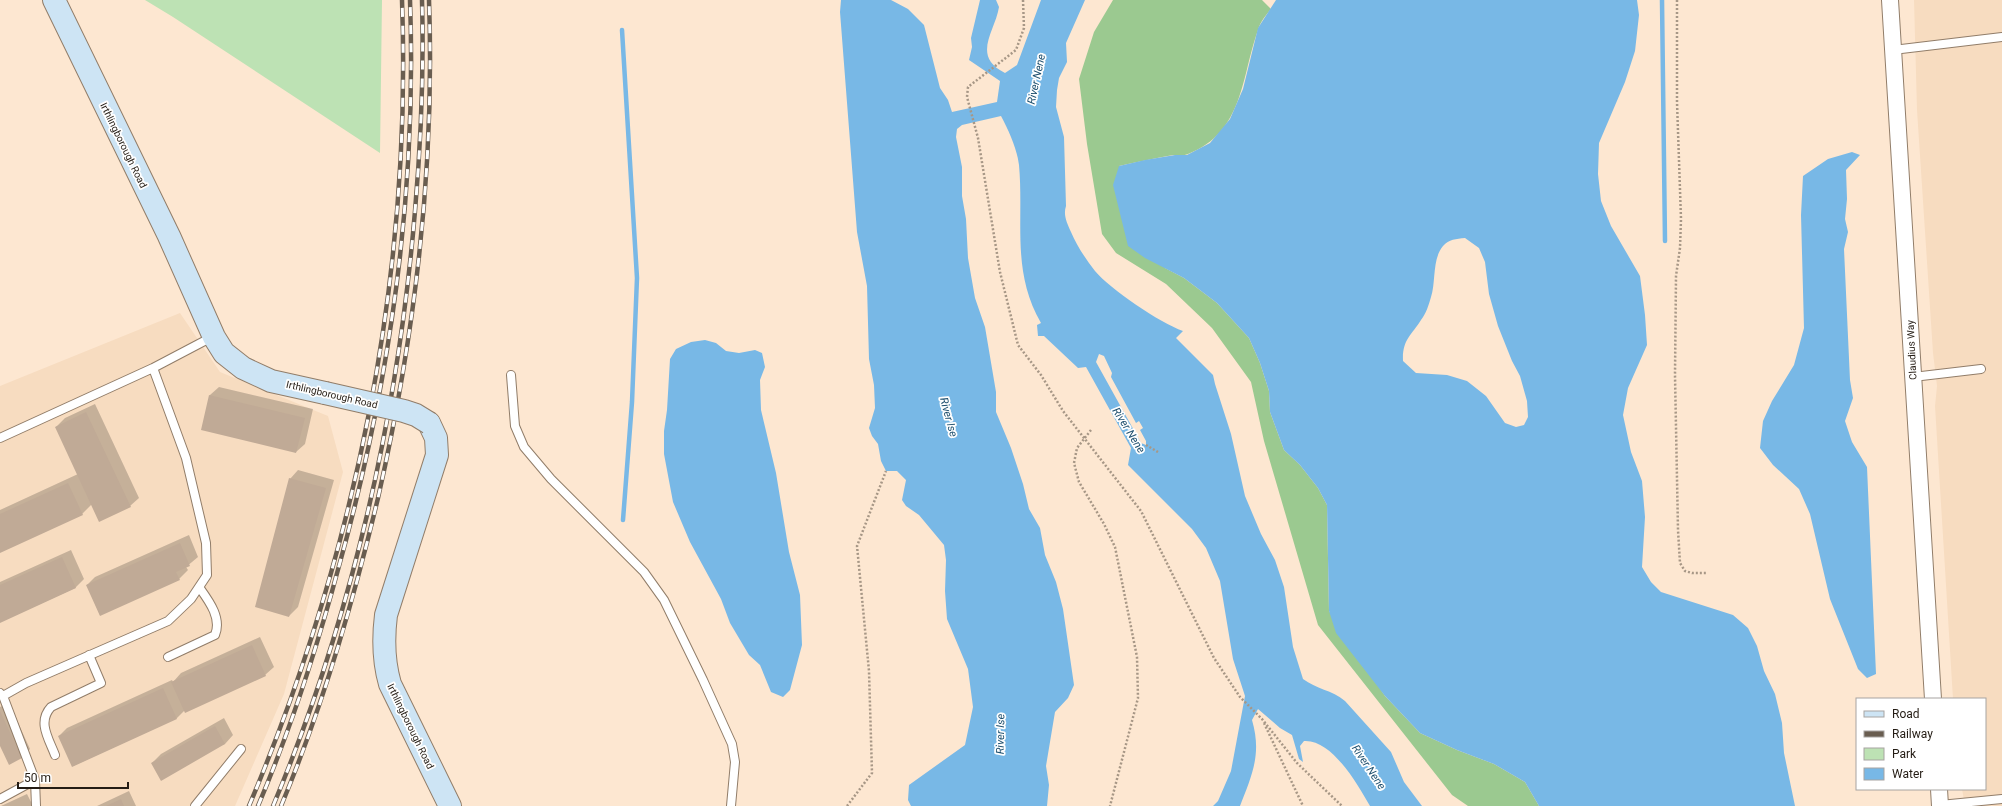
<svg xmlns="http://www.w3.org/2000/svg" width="2002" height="806" viewBox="0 0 2002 806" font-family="Roboto,sans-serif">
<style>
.built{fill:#f7dcc0}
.green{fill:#bde2b4}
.forest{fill:#9bc990}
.water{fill:#78b8e6;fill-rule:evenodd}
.shadow{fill:#0003}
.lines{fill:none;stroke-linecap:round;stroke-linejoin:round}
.stream{stroke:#78b8e6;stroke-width:4.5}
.building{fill:#c0aa96}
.lane-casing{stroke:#917d69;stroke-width:10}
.street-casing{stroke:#917d69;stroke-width:18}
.secondary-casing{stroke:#917d69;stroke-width:24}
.path{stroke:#a79786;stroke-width:2.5;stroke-dasharray:2 2;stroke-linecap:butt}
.lane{stroke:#fff;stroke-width:8}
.street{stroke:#fff;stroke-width:16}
.secondary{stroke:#cde4f4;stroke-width:22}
.rail-casing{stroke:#695d50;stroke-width:4.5}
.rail{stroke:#fff;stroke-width:3;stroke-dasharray:9;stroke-linecap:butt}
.secondary-bridge-casing{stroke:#917d69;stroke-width:24;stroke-linecap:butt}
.secondary-bridge{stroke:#cde4f4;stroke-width:22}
.labels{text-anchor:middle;stroke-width:3.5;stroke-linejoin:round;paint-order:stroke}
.street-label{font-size:10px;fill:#241c14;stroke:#fff}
.water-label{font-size:11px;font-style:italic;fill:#1e4f6e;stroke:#fff}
</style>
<rect width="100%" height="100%" fill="#fde7d1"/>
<path class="built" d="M1914,0H2002V806H1965L1962,789H1985V699H1953L1935,406L1937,386L1933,353L1917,110Z
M180,313L220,372L328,416L343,472L284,694L235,806H0V386Z"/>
<path class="green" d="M145,0H382L380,153L173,17Z"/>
<path class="forest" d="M1113,0H1262L1271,9C1266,15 1260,22 1258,30C1241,77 1244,132 1188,154C1184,156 1178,155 1173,155C1155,158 1137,162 1119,166L1165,268L1184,278L1217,303L1249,338L1260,363L1269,391L1270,412L1284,450L1300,465L1318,488L1327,505L1329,611L1385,696L1420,733L1457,750L1494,764L1525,782L1539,806H1468L1452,795L1318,625L1264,441L1251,382L1212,328L1166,284L1116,253L1102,234L1087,144L1079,79L1094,32Z"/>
<path class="water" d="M841,0H891L908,9L924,25L940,88L948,100L952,112L997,102L1000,81L969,60L972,47L971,38L980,0H996L999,7C995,32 971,56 1005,73L1017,65L1041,0H1085L1066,43L1067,62L1059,78L1057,90L1056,107L1064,137L1066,206C1063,215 1067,223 1071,232C1077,246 1085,258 1095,271C1110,289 1160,323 1183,331L1176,338L1213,375L1215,384L1231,434L1245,496L1261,534L1275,560L1284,587L1293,647L1303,679C1316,689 1332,690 1345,701L1391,752L1404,782L1422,806H1370C1358,785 1332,739 1304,741L1300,746L1303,762L1299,759L1292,735L1280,728L1258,709L1252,720C1262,754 1252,775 1240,806H1213L1218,801L1231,771L1245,696L1233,659L1220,581L1206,548L1192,529L1128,465L1131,448L1086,367L1078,368L1044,336H1038L1037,325L1041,323C1011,271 1024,221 1019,165C1017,149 1009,131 1001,116L962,125L957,129L956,137L962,167V196L966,219L968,258L975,298L985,327L996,392V412L1011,448L1023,484L1029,509L1040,528L1045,555L1056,582L1063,609L1074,685L1068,698L1055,712L1046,766L1049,785L1047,806H911L908,800L909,785L965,745L973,707L968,669L947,619L945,591L946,560L944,545L919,515L906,506L902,500L906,480L897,471H886L881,461L878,444L872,436L869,428L875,408L874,385L869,359L867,286L857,232L840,12ZM1099,354L1104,356L1112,373L1111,377L1136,423L1139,421L1143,428L1140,430L1146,441V445L1141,443L1096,362Z
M1276,0H1637L1639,15L1635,51L1625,82L1599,143L1598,174L1601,201L1611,226L1640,276L1645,315L1647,345L1628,388L1623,415L1631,452L1642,481L1645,517L1642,567L1651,582L1661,592L1733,615L1748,628L1757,646L1764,671L1775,694L1782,723L1784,753L1795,806H1539L1525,782L1494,764L1457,750L1420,733L1385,696L1336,633L1329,611L1327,505L1318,488L1300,465L1284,450L1270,412L1269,391L1260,363L1249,338L1217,303L1184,278L1145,258L1128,246L1113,185L1119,166L1145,160L1175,155H1187L1210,143L1230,119L1243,89L1258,28ZM1465,238L1479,248L1485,262L1489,294L1498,326L1512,361L1520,376L1527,401L1528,417L1524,425L1516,427L1505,423L1486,396L1467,381L1447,375L1416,373L1403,361C1402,340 1411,336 1421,320C1426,314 1429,304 1431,297C1436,282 1432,259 1443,246C1449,239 1456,239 1465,238Z
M1852,152L1860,155L1846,170L1847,199L1845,219L1848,232L1844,249L1850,380L1853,398L1845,421L1852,442L1867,467L1876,674L1867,678L1858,669L1830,599L1810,514L1799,489L1773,465L1760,448L1763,421L1772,401L1794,365L1804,328L1801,215L1803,176L1828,159Z
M705,340L716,343L726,351L739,353L755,350L762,353L765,367L760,380L761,410L776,473L789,552L800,595L802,645L790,690L783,697L771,692L760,665L749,655L730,623L721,599L690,542L673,502L664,454V431L667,410L670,359L676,349L691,342Z"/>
<path class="shadow" d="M219,387L313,409L305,444L296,452L202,429L210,395Z
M95,404L139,498L130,506L92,504L82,514L0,551V510L78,474L56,427L65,418Z
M298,470L334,480L298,607L289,616L290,479Z
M189,535L198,557L186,567L188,570L179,579L100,615L87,585L95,577Z
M71,550L84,579L75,588L0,622V582Z
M260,637L274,667L265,675L185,710L177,718L73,766L59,736L67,728L172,680L173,682L181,673Z
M9,703L30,749L22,758L0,743V707Z
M224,718L233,735L225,744L152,763L161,754Z
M129,791L136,806H97Z
M27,794L33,806H1Z"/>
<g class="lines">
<path class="stream" d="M1662,0L1665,241
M622,30L637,278L632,402L623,520"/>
</g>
<path class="building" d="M209,395L305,418L296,453L201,430Z
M86,412L131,507L99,522L55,427Z
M289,478L326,488L289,617L255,607Z
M68,483L83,515L0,553V514Z
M180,543L190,566L176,572L180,580L100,616L86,585Z
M62,557L76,588L0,623V585Z
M252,645L266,676L185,713L171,682Z
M163,688L177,719L72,767L58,736Z
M0,711L22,758L9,765L0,746Z
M215,726L225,744L161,781L151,763Z
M121,799L124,806H106Z"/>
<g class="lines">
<defs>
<path id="lane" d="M1893,50L2002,37
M511,375L515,426L524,447L551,479L644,572L664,600L703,680L732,744L735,762L731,806
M1913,377L1981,369
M0,438L153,368L212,337
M168,657L215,635C222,618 209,601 199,587
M0,693L3,696L35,780L0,799
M3,696L26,683L168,621L191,599L207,575L206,543L186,458L153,368
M55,755C49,739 37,722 51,707L101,683L89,655
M35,780L36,806
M1940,805L2002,799
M195,806L241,749"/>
<path id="street" d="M1890,0L1933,699
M1939,789L1940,806"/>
<path id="secondary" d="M54,0L169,236L214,337L224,353L243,368L271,381L325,393
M429,423L436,438L437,455L386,615C383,639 383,660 390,684L450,806"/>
</defs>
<use href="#lane" class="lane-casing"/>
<use href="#street" class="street-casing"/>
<use href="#secondary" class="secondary-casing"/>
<path class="path" d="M1023,0L1024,28L1016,50L968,87L967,97L978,138L1000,272L1018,345L1041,375L1063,411L1141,511L1214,658L1240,697L1262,719L1297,763L1342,806
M1677,0V102L1681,219L1680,248L1676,276L1675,375L1678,530L1680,563L1685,571L1692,573H1706
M1091,430L1077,448L1074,463L1079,482L1104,524L1115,547L1137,657L1138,698L1110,806
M1146,445L1158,452
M1264,723L1303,806
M847,806L872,773L869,671L857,546L886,471"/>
<use href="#lane" class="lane"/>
<use href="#street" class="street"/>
<use href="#secondary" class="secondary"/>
<defs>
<path id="rail" d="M249,806C356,553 412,275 402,0
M258,806C291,728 317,648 339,566C390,383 417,191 410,0
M273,806C352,618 398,414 415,211C421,141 424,71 422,0
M281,806C323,706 353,603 378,498C415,335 435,167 429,0"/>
</defs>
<use href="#rail" class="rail-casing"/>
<use href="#rail" class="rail"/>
<defs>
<path id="secondary-bridge" d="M325,393L404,411L416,415L429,423"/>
</defs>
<use href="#secondary-bridge" class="secondary-bridge-casing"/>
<use href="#secondary-bridge" class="secondary-bridge"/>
</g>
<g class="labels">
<g class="street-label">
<text transform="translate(124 145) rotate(64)" y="4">Irthlingborough Road</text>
<text transform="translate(1911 350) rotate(-93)" y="4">Claudius Way</text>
<text transform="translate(332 394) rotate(13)" y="4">Irthlingborough Road</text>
<text transform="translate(411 726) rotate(64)" y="4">Irthlingborough Road</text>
</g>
<g class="water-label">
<text transform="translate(1036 79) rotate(-78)" y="4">River Nene</text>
<text transform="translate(949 417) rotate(75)" y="4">River Ise</text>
<text transform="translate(1129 430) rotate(58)" y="4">River Nene</text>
<text transform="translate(1000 734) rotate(-89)" y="4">River Ise</text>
<text transform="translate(1369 767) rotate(56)" y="4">River Nene</text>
</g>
</g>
<rect x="1856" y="698" width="130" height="92" fill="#ffffff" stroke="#a7a4a1"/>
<rect x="1864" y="711" width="20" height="6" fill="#cde4f4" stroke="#a7a4a1"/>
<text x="1892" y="718" font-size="12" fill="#241c14">Road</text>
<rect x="1864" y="731" width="20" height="6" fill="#695d50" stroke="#a7a4a1"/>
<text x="1892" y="738" font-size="12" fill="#241c14">Railway</text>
<rect x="1864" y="748" width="20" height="12" fill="#bde2b4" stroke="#a7a4a1"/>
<text x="1892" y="758" font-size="12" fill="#241c14">Park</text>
<rect x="1864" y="768" width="20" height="12" fill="#78b8e6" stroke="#a7a4a1"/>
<text x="1892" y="778" font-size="12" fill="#241c14">Water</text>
<path d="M18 782v6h110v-6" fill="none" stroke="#241c14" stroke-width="2"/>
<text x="24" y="782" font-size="12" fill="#241c14" stroke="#ffffff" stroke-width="3" paint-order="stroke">50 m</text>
</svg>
